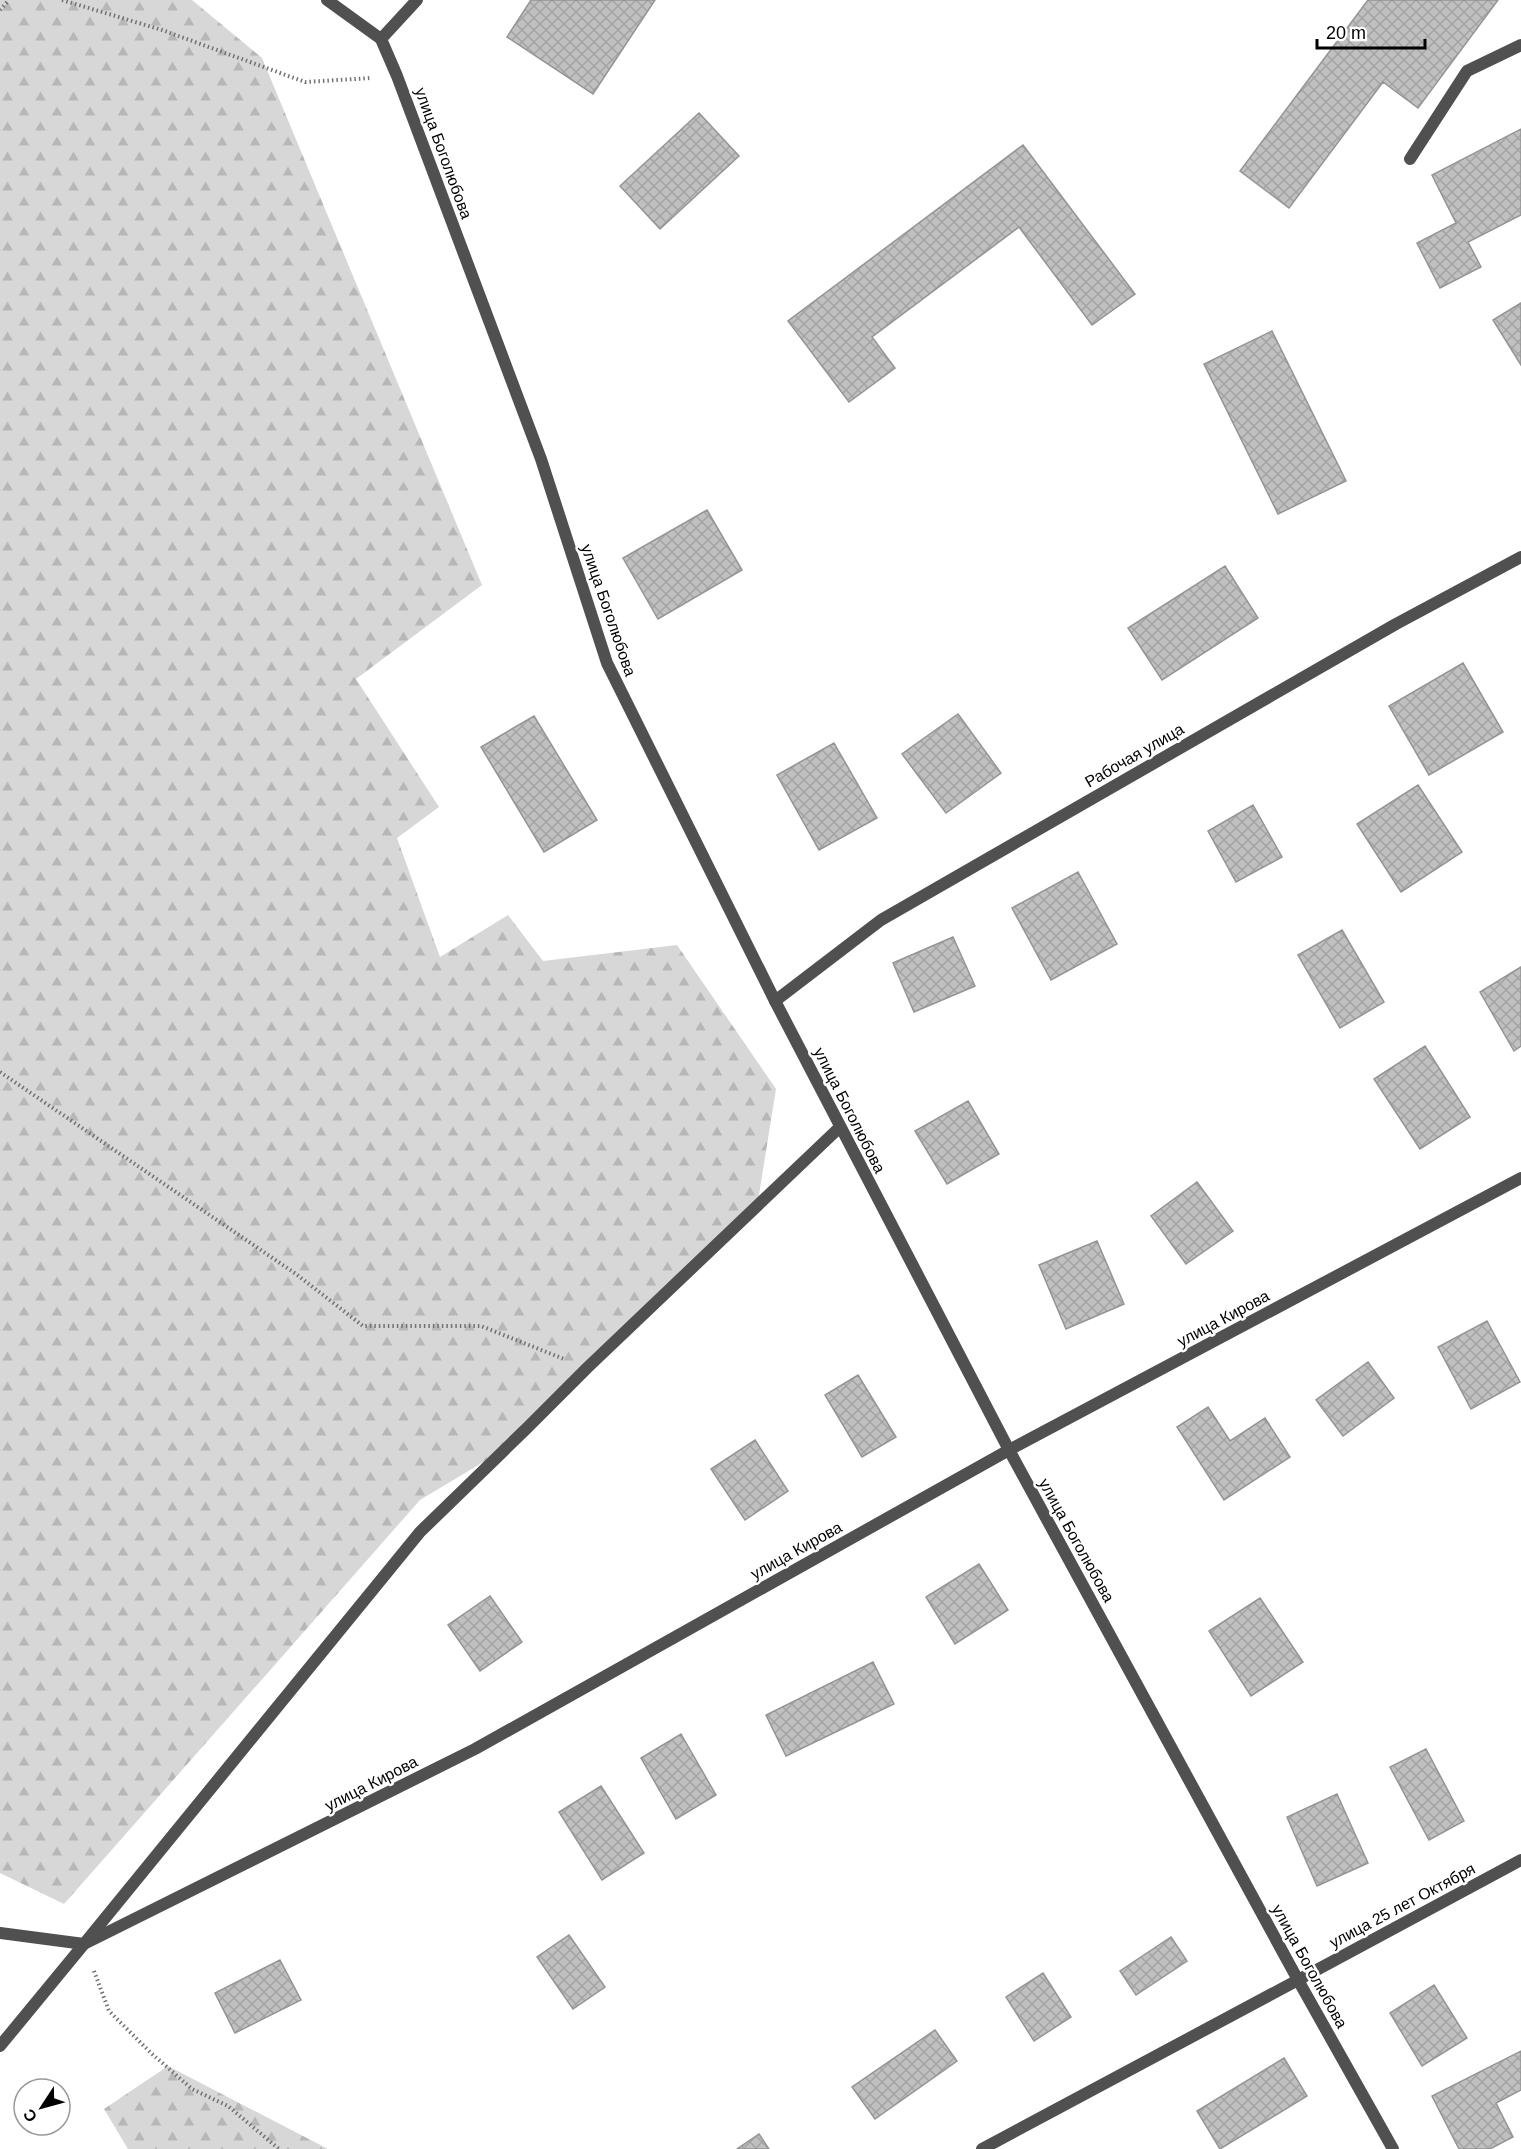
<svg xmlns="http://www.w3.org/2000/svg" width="1521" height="2149" viewBox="0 0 1521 2149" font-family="Helvetica,sans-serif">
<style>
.forest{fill:url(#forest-firs)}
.building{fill:url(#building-cross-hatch);stroke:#949494;stroke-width:1.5}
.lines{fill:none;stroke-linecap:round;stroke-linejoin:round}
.path{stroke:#727272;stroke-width:4;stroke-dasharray:1.5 3;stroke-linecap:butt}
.service{stroke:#505050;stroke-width:12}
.minor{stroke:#505050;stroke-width:12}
.labels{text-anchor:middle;stroke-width:5;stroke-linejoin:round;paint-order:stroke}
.street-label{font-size:16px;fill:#000;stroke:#fff}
</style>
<defs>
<pattern id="forest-firs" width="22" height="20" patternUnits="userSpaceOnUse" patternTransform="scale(1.5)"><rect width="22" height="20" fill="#d7d7d7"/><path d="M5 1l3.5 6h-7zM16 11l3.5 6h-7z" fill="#b7b7b7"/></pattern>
<pattern id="building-cross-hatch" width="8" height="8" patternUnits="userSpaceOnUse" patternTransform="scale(1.5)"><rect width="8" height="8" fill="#c0c0c0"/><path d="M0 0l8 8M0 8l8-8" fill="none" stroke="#a3a3a3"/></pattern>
</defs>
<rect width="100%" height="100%" fill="#fff"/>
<path class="forest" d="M0,0H192L262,58L482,585L356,679L439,807L397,838L440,957L508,915L543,961L677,945L776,1089L758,1201L510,1446L420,1500L64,1904L0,1873Z
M168,2066L328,2149H128L104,2109Z"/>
<path class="building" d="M531,0H655L593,94L507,37Z
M1368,0H1498L1418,108L1383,82L1289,208L1240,171Z
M699,113L739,156L660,229L620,186Z
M1521,129V215L1468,242L1481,267L1440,288L1417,243L1456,223L1432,175Z
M1023,145L1135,294L1092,325L1019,227L872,337L895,368L849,402L788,321Z
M1521,303V365L1493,320Z
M1272,331L1346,481L1278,514L1204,364Z
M707,510L742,570L658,619L623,558Z
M1225,566L1258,618L1162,680L1128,628Z
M1463,663L1503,732L1429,775L1389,706Z
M958,714L1001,773L946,813L902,754Z
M534,716L597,820L544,852L481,747Z
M834,743L877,818L819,850L777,775Z
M1418,785L1462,852L1401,892L1357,824Z
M1253,805L1282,857L1236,882L1208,831Z
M1078,872L1117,944L1051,980L1012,908Z
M1342,930L1384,1002L1340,1028L1298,955Z
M953,937L975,986L914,1012L893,963Z
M1521,967V1046L1514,1051L1480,992Z
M1425,1046L1470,1117L1420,1149L1374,1079Z
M968,1101L999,1154L947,1184L915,1131Z
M1197,1182L1233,1231L1186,1264L1151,1216Z
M1097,1241L1124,1304L1066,1329L1039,1265Z
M1487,1321L1520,1382L1471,1409L1438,1347Z
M1368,1362L1394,1398L1343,1436L1316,1400Z
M858,1375L896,1437L862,1457L825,1395Z
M1208,1407L1230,1441L1265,1418L1290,1457L1224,1500L1177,1427Z
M755,1440L788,1491L745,1520L711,1469Z
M979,1564L1008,1610L955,1644L926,1597Z
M490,1596L522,1642L480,1671L448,1625Z
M1260,1598L1303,1662L1251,1696L1209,1631Z
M873,1662L894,1704L786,1756L766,1715Z
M681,1734L716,1795L676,1819L641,1758Z
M1426,1749L1464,1821L1429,1840L1390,1767Z
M601,1786L644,1853L602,1880L559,1812Z
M1337,1794L1368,1863L1317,1886L1287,1817Z
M569,1935L605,1987L573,2009L537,1957Z
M1171,1937L1187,1961L1136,1995L1120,1971Z
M280,1960L301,2000L235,2033L215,1993Z
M1043,1973L1071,2017L1034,2041L1006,1997Z
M1434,1985L1467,2038L1422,2066L1390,2013Z
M935,2030L957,2061L875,2119L852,2087Z
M1521,2051V2090L1496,2103L1513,2137L1490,2149H1459L1432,2096Z
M1284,2058L1307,2096L1220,2149L1197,2111Z
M759,2134L769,2149H737Z"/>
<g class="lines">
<path class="path" d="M62,0L162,30L305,82L371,78
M0,10L9,0
M0,1072L296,1274L363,1326H481L564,1359
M94,1971L109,2011L151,2053L192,2089L228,2106L279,2149"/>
<path class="service" d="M1410,159L1467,71L1521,45
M775,1001L881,920L1396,624L1521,557
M0,1933L84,1944L420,1532L527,1428L587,1368L840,1127
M982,2149L1298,1980"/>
<path class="minor" d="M327,0L381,39L397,76L541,459L607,663L775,1001L1009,1450L1298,1980L1393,2149
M381,39L417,0
M1298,1980L1521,1860
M0,2046L84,1944L475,1749L1009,1450L1521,1178"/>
</g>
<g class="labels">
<g class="street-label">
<text transform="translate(444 153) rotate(70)" y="6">улица Боголюбова</text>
<text transform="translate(609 610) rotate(71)" y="6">улица Боголюбова</text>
<text transform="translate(1134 755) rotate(-30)" y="6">Рабочая улица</text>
<text transform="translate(850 1110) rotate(63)" y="6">улица Боголюбова</text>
<text transform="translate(1223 1318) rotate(-28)" y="6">улица Кирова</text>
<text transform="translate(1077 1540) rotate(61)" y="6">улица Боголюбова</text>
<text transform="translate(796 1550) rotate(-29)" y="6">улица Кирова</text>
<text transform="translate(371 1783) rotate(-27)" y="6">улица Кирова</text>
<text transform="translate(1402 1905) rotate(-28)" y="6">улица 25 лет Октября</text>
<text transform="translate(1310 1966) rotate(61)" y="6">улица Боголюбова</text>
</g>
</g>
<g transform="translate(42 2107) rotate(234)"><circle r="28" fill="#ffffff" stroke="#999999" stroke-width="1.5"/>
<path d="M0-4.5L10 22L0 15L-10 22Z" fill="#000000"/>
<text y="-9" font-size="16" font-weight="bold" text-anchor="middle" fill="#000000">С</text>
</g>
<path d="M1317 39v9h108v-9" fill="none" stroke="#000000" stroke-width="3"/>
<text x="1326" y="39" font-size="18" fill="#000000" stroke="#ffffff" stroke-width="4.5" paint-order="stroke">20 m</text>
</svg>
